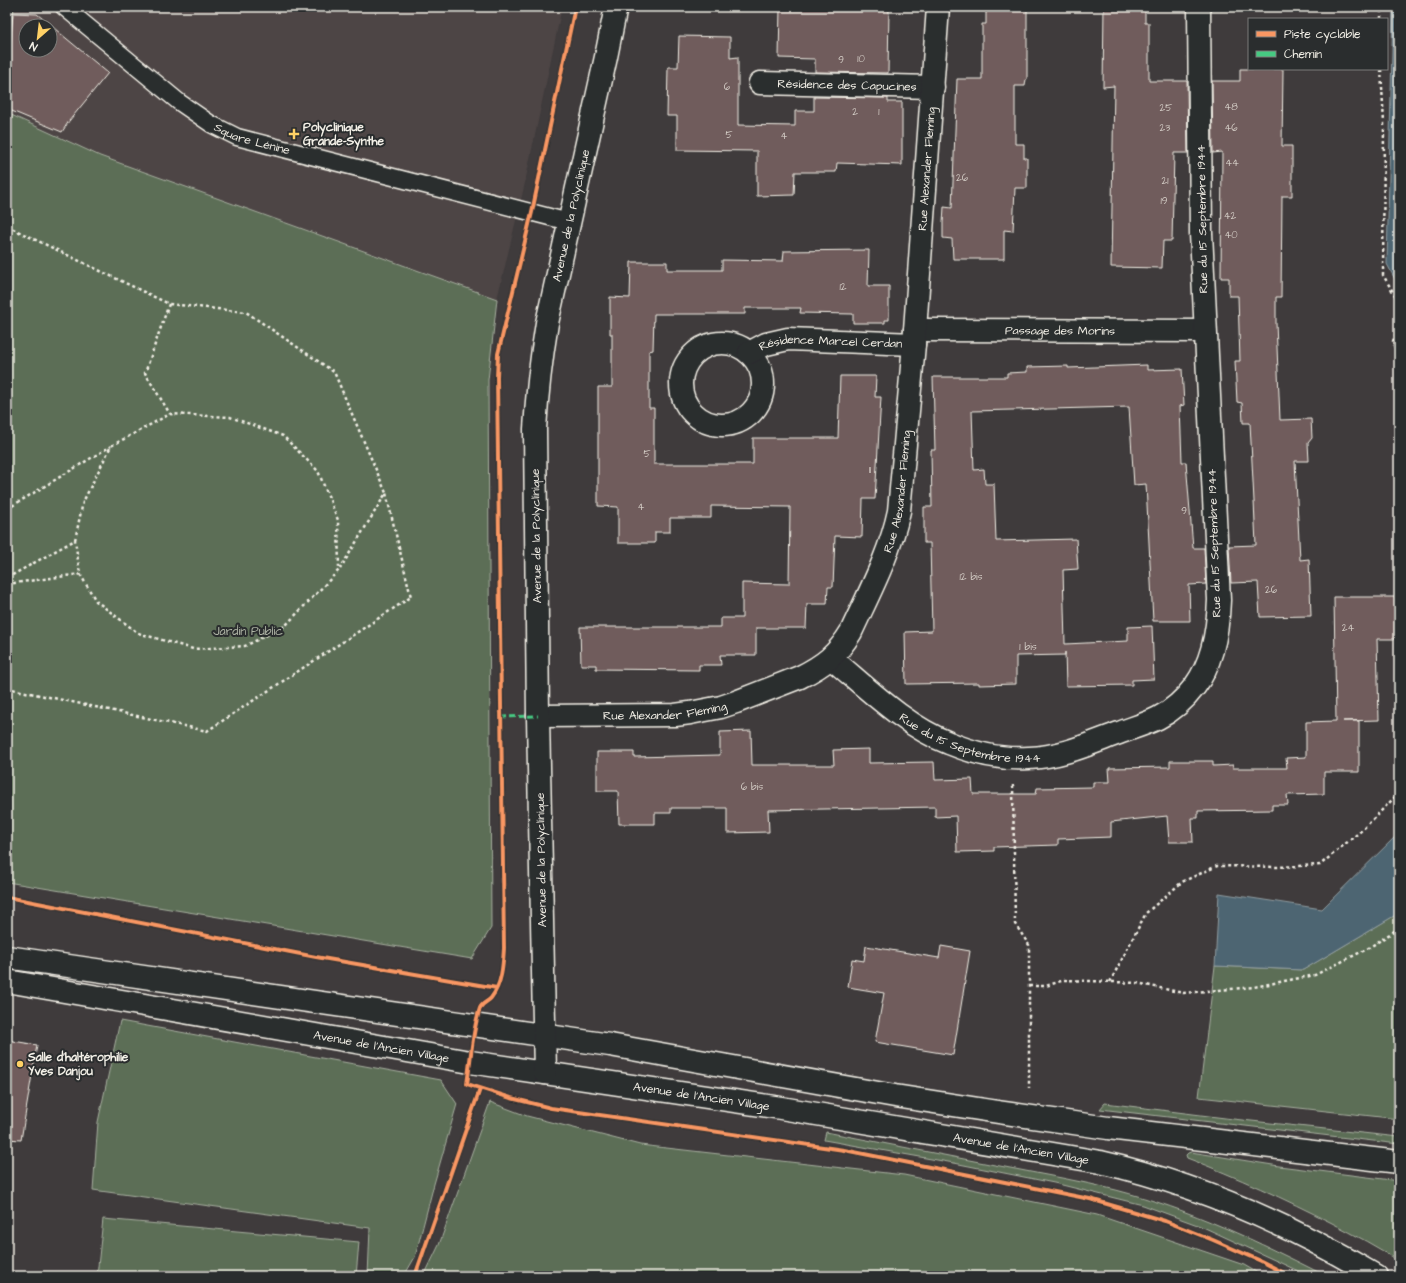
<svg xmlns="http://www.w3.org/2000/svg" width="1406" height="1283" viewBox="0 0 1406 1283" font-family="'Architects Daughter',sans-serif">
<style>
.built{fill:#4d4545;fill-rule:evenodd}
.green{fill:#5c6e57;stroke:#a8b0a0}
.water{fill:#4e6572;stroke:#909da1}
.building{fill:#6f5c5b;stroke:#f4f1e8;fill-rule:evenodd}
.lines{fill:none;stroke-linecap:round;stroke-linejoin:round}
.lane-casing{stroke:#f4f1e8;stroke-width:19}
.street-casing{stroke:#f4f1e8;stroke-width:25}
.secondary-casing{stroke:#f4f1e8;stroke-width:25}
.path{stroke:#f4f1e8;stroke-width:2.5;stroke-dasharray:3 3;stroke-linecap:butt}
.lane{stroke:#2a2d2e;stroke-width:16}
.street{stroke:#2a2d2e;stroke-width:22}
.secondary{stroke:#2a2d2e;stroke-width:22}
.quiet{stroke:#46c982;stroke-width:3;stroke-dasharray:6 3;stroke-linecap:butt}
.cycleway-casing{stroke:#2a2d2e;stroke-width:6}
.cycleway{stroke:#f99763;stroke-width:4}
.poi-dot{fill:#ffd166;stroke:#2a2d2e;stroke-width:1.5}
.labels{text-anchor:middle;stroke-width:4;stroke-linejoin:round;paint-order:stroke}
.number-label{font-size:10px;fill:#d3ccc5}
.street-label{font-size:12px;fill:#f4f1e8;stroke:#2a2d2e}
.poi-label{font-size:12px;font-weight:bold;fill:#f4f1e8;stroke:#2a2d2e;text-anchor:start}
.park-label{font-size:12px;fill:#b0b6a7;stroke:#2a2d2e}
</style>
<rect width="100%" height="100%" fill="#3f3b3c"/>
<filter id="ink" filterUnits="userSpaceOnUse"><feTurbulence type="fractalNoise" baseFrequency=".025" numOctaves="2"/><feDisplacementMap in="SourceGraphic" scale="8" xChannelSelector="R" yChannelSelector="G"/><feConvolveMatrix kernelMatrix="1 2 1 2 8 2 1 2 1" color-interpolation-filters="sRGB"/></filter>
<g filter="url(#ink)">
<path class="built" d="M14,7H562L524,187L497,299L100,156L7,113V87ZM26,26H50V50H26Z"/>
<path class="green" d="M7,7H14L7,90Z
M7,113L100,156L497,299L488,380L491,928L472,959L7,882Z
M1399,913V1119L1199,1097L1215,966L1303,970Z
M120,1021L441,1080L457,1104L434,1184L415,1257L404,1276H368L370,1228L93,1190L98,1122Z
M490,1102L527,1116L640,1145L904,1175L1097,1215L1244,1265L1263,1276H424L439,1245Z
M1105,1103L1233,1119L1399,1137V1144L1100,1109Z
M826,1132C887,1144 949,1156 1010,1168C1045,1175 1081,1181 1116,1190C1190,1209 1259,1242 1326,1276H1309L1203,1227L1143,1205L1054,1183L954,1163L824,1140Z
M1191,1152L1279,1166L1399,1181V1261C1378,1247 1355,1235 1332,1223C1285,1199 1237,1177 1187,1158L1186,1155L1188,1153Z
M103,1219L359,1242L356,1276H97Z"/>
<path class="water" d="M1393,7H1399V287L1387,264Z
M1399,833V913L1303,970L1215,966L1219,893L1322,909Z"/>
<path class="building" d="M780,7L889,8L888,73L815,72V59L779,58Z
M986,7H1027V79H1026L1025,86H1015V144H1024V158H1027V188H1015L1013,231L1004,230V259H953L952,239L943,238V223L944,207L952,208L957,79H982V24H986Z
M1104,7H1145V23H1149V81H1187L1188,153H1174L1172,241H1163L1162,268L1111,267L1114,86L1103,87Z
M13,13L37,14L108,73L69,121L62,132L7,109V87ZM26,26H50V50H26Z
M679,36L730,37V58L738,57V125L795,126V111H814V97L888,98V102H902V165L837,163L836,172H795L794,195L757,196V151L677,150V116H667L668,67H678Z
M1240,69H1283L1282,146H1292V196H1282L1281,297H1276V323L1280,420L1311,419L1312,438L1308,443L1309,461H1295L1300,560L1309,559L1311,616L1260,617L1258,582L1231,583L1229,546L1256,545L1254,501L1250,423H1243L1242,403L1237,402L1235,361H1240L1238,296H1229V278H1221L1222,152L1213,153L1212,81H1240Z
M869,250L868,286H889V320H885V323H853V314L800,313L801,308H745V314H654L653,350L649,351V408H654V464H753V438H838L840,376H876L875,397H881L875,499H863L862,537L835,536L833,587H828L827,604H807L806,628H756V655H720L721,665H699V670L596,669V665H581L580,627H721V618H742V583L789,584L790,507L711,506V518H670V532H655V543H618V507L598,506V387H612V334H610V297L630,298L631,262H667V270H722V260L783,261L784,251Z
M1147,365V370L1182,369L1184,405L1180,406L1182,462H1186L1193,548H1204L1206,584L1189,585L1190,621H1153L1146,484L1134,485L1129,407L972,411L974,470L984,469L985,484H994L996,541L1076,539L1078,569L1063,570L1065,644L1128,641V627L1152,626L1154,679L1132,680V685L1066,686L1065,652V655L1016,656V684L979,685V683L906,684L905,632L932,631L930,543H924V507H932L931,450H935L933,377H1007V373L1027,372V367L1068,366V368Z
M1334,597H1399V639H1377L1379,720L1343,721H1359V772H1324V794L1287,795L1288,805H1272V810L1198,811V818H1192L1193,842H1169L1167,816L1111,822V837L1058,839V845L994,847V851L957,852L956,816L935,817V807L768,810L769,832L727,833V808H671V813H655V824H619L618,791H597V752H634V757L720,755V732L751,731L752,765H834L833,750L869,749V763L934,762L935,780L972,779L973,794H1036L1037,788L1093,787V782H1110L1109,768L1170,767V761H1213V766L1233,765V768H1287L1286,758L1306,757V722L1336,721Z
M866,946L939,958L941,946L970,951L953,1055L875,1042L884,993L848,987L852,959L864,961Z
M7,1040L37,1045L21,1140L7,1139Z"/>
<g class="lines">
<defs>
<g id="lane">
<path id="s1" d="M64,7L179,102L211,124L237,137L569,222"/>
</g>
<g id="street">
<path id="s2" d="M760,83L933,87"/>
<path id="s3" d="M915,330L1205,331"/>
<circle cx="722" cy="384" r="41"/>
<path id="s4" d="M749,353L766,344L788,339L914,344"/>
<path id="s5" d="M831,658C867,688 905,726 949,743C973,753 1002,760 1029,758C1061,757 1089,744 1119,733C1132,728 1146,724 1158,718C1172,711 1186,698 1195,686C1213,662 1218,629 1219,600L1201,233L1199,7"/>
<path id="s6" d="M538,716L675,715L690,713L721,707L736,702L800,677C824,665 837,655 851,632C869,593 890,554 899,511L914,344L938,7"/>
</g>
<g id="secondary">
<path d="M7,957L610,1045L895,1096L998,1112L1108,1128L1399,1162"/>
<path id="s7" d="M7,981L470,1062L781,1108L1100,1162C1197,1184 1290,1225 1376,1276"/>
<path id="s8" d="M545,1073L538,716L535,429C537,393 541,359 547,323L606,57L616,7"/>
</g>
</defs>
<use href="#lane" class="lane-casing"/>
<use href="#street" class="street-casing"/>
<use href="#secondary" class="secondary-casing"/>
<path class="path" d="M1381,19V7
M1381,69L1384,123L1383,275L1399,302
M7,226L169,304L246,312L334,372L386,493L340,569
M169,304L145,373L170,414
M1399,328L1393,341L1399,365
M7,509L111,446
M7,578L75,540L83,502L111,446L170,414L230,417L283,436L318,471L338,520L339,570L285,626L245,646L193,649L138,633L96,601L80,574L75,540
M7,584L80,574
M7,688L207,731L411,597L386,493
M1013,785L1015,924L1029,945V1088
M1110,982L1146,913L1182,882L1217,866L1278,867L1320,865L1362,830L1399,793
M1029,986H1046L1064,980L1137,983L1183,993L1254,987L1315,975L1367,949L1399,928"/>
<use href="#lane" class="lane"/>
<use href="#street" class="street"/>
<use href="#secondary" class="secondary"/>
<path class="quiet" d="M501,717L538,716"/>
<defs>
<path id="cycleway" d="M575,7L532,212L498,354L497,377L504,948C503,965 502,984 491,998C488,1002 482,1003 480,1008C472,1032 471,1058 467,1084L511,1098L551,1108L844,1150L1090,1199L1165,1221L1213,1240L1261,1261L1290,1276
M7,897L316,957L497,988
M415,1276L480,1089"/>
</defs>
<use href="#cycleway" class="cycleway-casing"/>
<use href="#cycleway" class="cycleway"/>
</g>
</g>
<g class="poi-dot">
<path d="M292 128h4v4h4v4h-4v4h-4v-4h-4v-4h4z"/>
<circle cx="20" cy="1064" r="4"/>
</g>
<g class="labels">
<g class="number-label">
<text x="861" y="62">10</text>
<text x="841" y="63">9</text>
<text x="727" y="90">6</text>
<text x="1231" y="110">48</text>
<text x="1166" y="111">25</text>
<text x="855" y="115">2</text>
<text x="879" y="115">1</text>
<text x="1165" y="131">23</text>
<text x="1231" y="131">46</text>
<text x="729" y="138">5</text>
<text x="784" y="139">4</text>
<text x="1232" y="166">44</text>
<text x="962" y="181">26</text>
<text x="1165" y="184">21</text>
<text x="1164" y="204">19</text>
<text x="1230" y="219">42</text>
<text x="1231" y="238">40</text>
<text x="843" y="290">12</text>
<text x="647" y="457">5</text>
<text x="870" y="473">11</text>
<text x="641" y="510">4</text>
<text x="1184" y="514">9</text>
<text x="971" y="580">12 bis</text>
<text x="1271" y="593">26</text>
<text x="1348" y="631">24</text>
<text x="1028" y="650">1 bis</text>
<text x="752" y="790">6 bis</text>
</g>
<g class="street-label">
<text dy="4" stroke="none"><textPath href="#s2" startOffset="87">Résidence des Capucines</textPath></text>
<text dy="4" stroke="none"><textPath href="#s1" startOffset="232">Square Lénine</textPath></text>
<text dy="4" stroke="none"><textPath href="#s6" startOffset="811">Rue Alexander Fleming</textPath></text>
<text dy="4" stroke="none"><textPath href="#s8" startOffset="861">Avenue de la Polyclinique</textPath></text>
<text transform="translate(1202 219) rotate(-91)" y="4">Rue du 15 Septembre 1944</text>
<text dy="4" stroke="none"><textPath href="#s3" startOffset="145">Passage des Morins</textPath></text>
<text dy="4" stroke="none"><textPath href="#s4" startOffset="84">Résidence Marcel Cerdan</textPath></text>
<text dy="4" stroke="none"><textPath href="#s6" startOffset="487">Rue Alexander Fleming</textPath></text>
<text transform="translate(536 536) rotate(-91)" y="4">Avenue de la Polyclinique</text>
<text transform="translate(1214 543) rotate(-92)" y="4">Rue du 15 Septembre 1944</text>
<text dy="4" stroke="none"><textPath href="#s6" startOffset="127">Rue Alexander Fleming</textPath></text>
<text dy="4" stroke="none"><textPath href="#s5" startOffset="165">Rue du 15 Septembre 1944</textPath></text>
<text transform="translate(541 860) rotate(-91)" y="4">Avenue de la Polyclinique</text>
<text dy="4" stroke="none"><textPath href="#s7" startOffset="380">Avenue de l'Ancien Village</textPath></text>
<text dy="4" stroke="none"><textPath href="#s7" startOffset="704">Avenue de l'Ancien Village</textPath></text>
<text dy="4" stroke="none"><textPath href="#s7" startOffset="1028">Avenue de l'Ancien Village</textPath></text>
</g>
<g class="poi-label">
<text x="303" y="131">Polyclinique<tspan x="303" dy="14">Grande-Synthe</tspan></text>
<text x="28" y="1061">Salle d'haltérophilie<tspan x="28" dy="14">Yves Danjou</tspan></text>
</g>
<g class="park-label">
<text x="248" y="635">Jardin Public</text>
</g>
</g>
<rect width="1406" height="1283" fill="none" stroke="#2a2d2e" stroke-width="24"/>
<rect x="12" y="12" width="1382" height="1259" fill="none" stroke="#f4f1e8" stroke-width="1.5" filter="url(#ink)"/>
<rect x="1248" y="18" width="140" height="52" fill="#2a2d2e" stroke="#7b7b78"/>
<rect x="1256" y="31" width="20" height="6" fill="#f99763" stroke="#7b7b78"/>
<text x="1284" y="38" font-size="12" fill="#f4f1e8">Piste cyclable</text>
<rect x="1256" y="51" width="20" height="6" fill="#46c982" stroke="#7b7b78"/>
<text x="1284" y="58" font-size="12" fill="#f4f1e8">Chemin</text>
<g transform="translate(38 38) rotate(208)"><circle r="19" fill="#2a2d2e" stroke="#7b7b78"/>
<path d="M0-3L7 15L0 10L-7 15Z" fill="#ffd166"/>
<text y="-6" font-size="11" font-weight="bold" text-anchor="middle" fill="#f4f1e8">N</text>
</g>
</svg>
